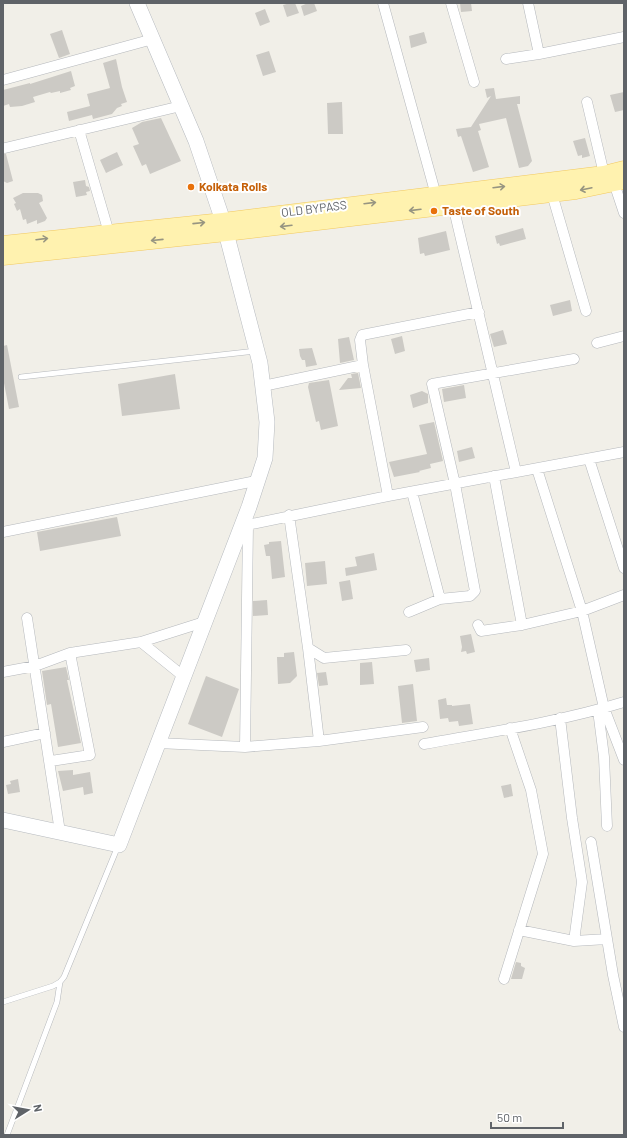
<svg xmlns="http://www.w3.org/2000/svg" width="627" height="1138" viewBox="0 0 627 1138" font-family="Barlow,sans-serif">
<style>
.building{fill:#cccac5}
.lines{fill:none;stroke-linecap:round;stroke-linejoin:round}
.lane-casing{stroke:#b5b8bc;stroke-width:6}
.street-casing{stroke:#b5b8bc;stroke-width:11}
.secondary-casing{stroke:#b6babf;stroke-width:16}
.primary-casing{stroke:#f2c960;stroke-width:17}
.lane{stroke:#fff;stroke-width:5}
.street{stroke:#fff;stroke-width:10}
.secondary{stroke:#fff;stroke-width:15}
.primary{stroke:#fff2af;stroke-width:16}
.oneway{stroke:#979581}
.food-dot{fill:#e8710a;stroke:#fff;stroke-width:1.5}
.labels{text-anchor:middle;stroke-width:4;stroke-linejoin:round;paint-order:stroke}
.food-label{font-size:12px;font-weight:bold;fill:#c56008;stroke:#fff;text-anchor:start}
.street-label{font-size:12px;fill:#5f6368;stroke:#fff}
</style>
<rect width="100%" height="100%" fill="#f1efe8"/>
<path class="building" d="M290,3H295L299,13L287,17L283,5Z
M308,3H314L317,11L304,16L301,6Z
M460,3H471L472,11L461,12Z
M265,9L270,22L260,26L255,13Z
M62,30L70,54L59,58L50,34Z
M424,32L427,43L411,48L409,36Z
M269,51L276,72L263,76L256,55Z
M116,59L122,87L127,102L121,104L122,106L117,108L112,114L93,119L92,115L69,121L67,112L90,106L87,94L110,88L103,63Z
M71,71L75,86L70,88L71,90L60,93V91L51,93L50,92L33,97L35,102L22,106L10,107L9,104L3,106V90L30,83V84Z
M494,88L496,99L520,96V104H517L532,161L528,166L519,168L506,118L479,124L481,130L478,131L489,167L473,172L461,136L458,137L456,129L471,127L491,96L487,98L485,89Z
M624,92V110L615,112L610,95Z
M342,102L343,134H328L327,103Z
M161,118L181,161L150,174L146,164L142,166L133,146L139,144L132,128L142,122Z
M585,138L590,156L582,158V155L578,156L573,141Z
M117,152L123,165L106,173L100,160Z
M3,154H6L13,181L7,183L3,181Z
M85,180L86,186L89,187L90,191L86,192L87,195L76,197L73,182Z
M23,193H38L42,195L43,201L39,203L47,218L45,221L37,224V220L27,224L26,219L23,220L20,209L17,211L14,204L16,203L13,198Z
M523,228L526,239L500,246L499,243L497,244L495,236Z
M446,231L450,250L425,256L424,253L420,254L418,238Z
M570,300L572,311L553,316L550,305Z
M503,330L507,344L494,347L490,334Z
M402,336L405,351L395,354L391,339Z
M349,337L354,360L340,363L338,339Z
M7,345L19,407L9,409L3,378V346Z
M312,348L317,365L306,367L305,360H302L300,356L299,349Z
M358,373L361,388L339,390L348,378H352L351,374Z
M175,374L180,409L122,416L118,384Z
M329,380L338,426L321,430L319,421L316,422L308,387L309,383Z
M464,385L466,398L444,402L442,389Z
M422,391L428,394V403L413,408L410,395Z
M434,422L443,461L430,464L431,468L419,471L420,472L394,477L389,462L427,454L419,425Z
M472,447L475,458L459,462L457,451Z
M117,517L121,536L40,551L37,532Z
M281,541L285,577L272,579L270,556H266L264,545L269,544V542Z
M374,553L377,570L346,576L345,568L357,566L355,557Z
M325,561L327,584L307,586L305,563Z
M350,580L353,599L342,601L339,582Z
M267,600L268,615L253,616V601Z
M471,634L475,652L467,654L466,651L461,652L462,647L460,636Z
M294,652L297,676L290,683L278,684L277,657H284V653Z
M429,658L430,670L416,672L414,660Z
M372,662L374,684L360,685V663Z
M66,667L69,680H67L81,743L58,747L51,704L47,705L42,671Z
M326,672L328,685L319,686L317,673Z
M206,676L239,689L222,737L188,724Z
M413,684L417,721L402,723L398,686Z
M446,698L447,705H452V706L470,704L473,724L459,726L458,721L449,722L448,718L440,719L438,700Z
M73,770V775L90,772L93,793L84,795L83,787L63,791L58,771Z
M18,779L20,792L8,794L6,785L11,784L10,781Z
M511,784L513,796L504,798L501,786Z
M516,962L521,963V966L525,968L522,979H511Z"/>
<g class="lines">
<defs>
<path id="lane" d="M21,377L256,351
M3,1002L53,986L60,982L64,977L118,846
M7,1135L57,1002L60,982"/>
<path id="street" d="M383,3L437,199
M451,3L474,82
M528,3L539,54
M506,59L539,54L624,37
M3,80L153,39
M587,102L604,174
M79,130L109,233
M5,148L181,106
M614,183L624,213
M552,194L586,311
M452,201L516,472
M597,343L624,336
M363,365L360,340L362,335L479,312
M263,386L363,365L388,496
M589,459L624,568
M537,469L582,611L604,708L624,760
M494,476L522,625
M412,492L440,599
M289,515L308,648L319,741
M242,526L388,496L624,452
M3,532L256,481
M409,612L440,599L470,596L475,591L455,484L432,384L574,359
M27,618L60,832
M478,625L481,631L522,625L582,611L624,595
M141,642L183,676
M308,648L324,658L406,650
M3,672L35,666L70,653L141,642L204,622
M598,710L604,757L607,826
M560,718L572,818L582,882L574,941
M3,742L45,733
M157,743L245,747L319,741L423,727
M424,744C491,732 559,722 624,702
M245,747L248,525
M51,761L90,755L70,653
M591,842L613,975L624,1027
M519,930L574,941L607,939
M504,979L543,854L531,790L510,728"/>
<path id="secondary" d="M3,820L119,845L249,507L265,458L267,422L260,363L223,221L196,141L137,3"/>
<path id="primary" d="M3,244L223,221L604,174L624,169
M3,257L226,233L576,191L624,181"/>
</defs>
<use href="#lane" class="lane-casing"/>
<use href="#street" class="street-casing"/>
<use href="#secondary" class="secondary-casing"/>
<use href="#primary" class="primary-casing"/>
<use href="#lane" class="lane"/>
<use href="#street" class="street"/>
<use href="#secondary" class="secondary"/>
<use href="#primary" class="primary"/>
</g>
<defs><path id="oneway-shaft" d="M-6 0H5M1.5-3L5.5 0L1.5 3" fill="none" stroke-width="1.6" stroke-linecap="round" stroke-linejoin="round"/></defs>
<g class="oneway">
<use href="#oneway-shaft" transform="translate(499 187) rotate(-7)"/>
<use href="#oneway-shaft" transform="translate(586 189) rotate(168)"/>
<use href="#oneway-shaft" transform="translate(370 203) rotate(-7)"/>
<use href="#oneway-shaft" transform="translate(415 210) rotate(173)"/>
<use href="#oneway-shaft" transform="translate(199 223) rotate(-6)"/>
<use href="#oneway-shaft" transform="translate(286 226) rotate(173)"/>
<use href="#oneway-shaft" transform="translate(42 239) rotate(-7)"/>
<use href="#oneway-shaft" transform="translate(157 240) rotate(174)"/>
</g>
<g class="food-dot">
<circle cx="191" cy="187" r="4"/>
<circle cx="434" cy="211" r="4"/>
</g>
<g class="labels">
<g class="food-label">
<text x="199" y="191">Kolkata Rolls</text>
<text x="442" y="215">Taste of South</text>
</g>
<g class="street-label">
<text transform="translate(314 209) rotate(-7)" y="4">OLD BYPASS</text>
</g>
</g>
<rect width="627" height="1138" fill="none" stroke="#5f6368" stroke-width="8"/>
<g transform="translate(28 1110) rotate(79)" stroke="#ffffff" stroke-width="3" paint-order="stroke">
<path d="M0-3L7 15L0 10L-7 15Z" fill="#5f6368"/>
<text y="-6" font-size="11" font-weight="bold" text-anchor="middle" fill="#5f6368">N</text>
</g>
<path d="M491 1122v6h72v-6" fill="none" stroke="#5f6368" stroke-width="2"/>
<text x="497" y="1122" font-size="12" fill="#5f6368" stroke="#ffffff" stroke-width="3" paint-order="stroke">50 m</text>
</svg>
